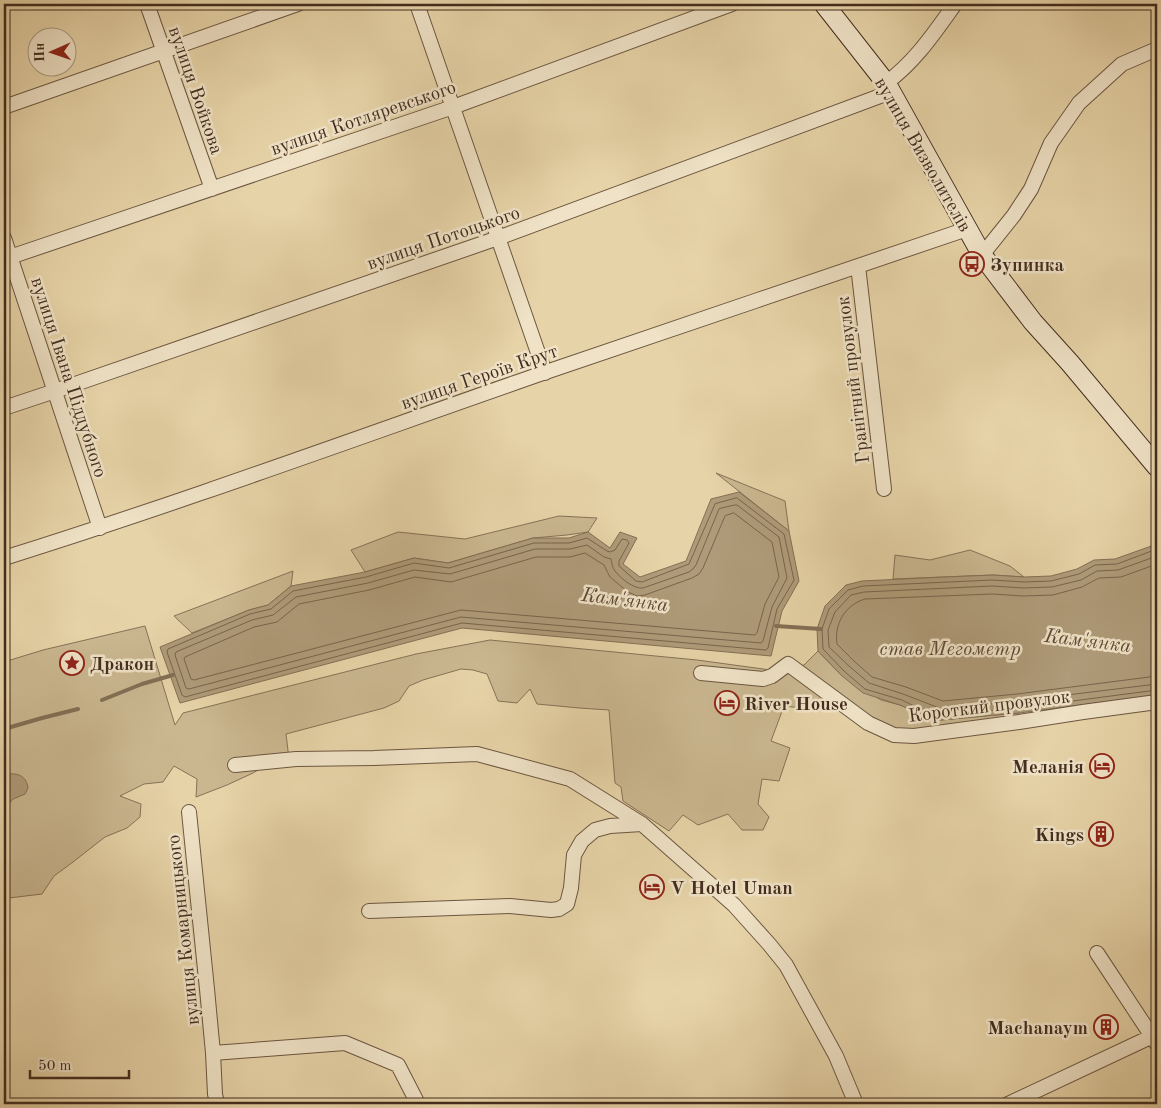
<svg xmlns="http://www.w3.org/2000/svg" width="1161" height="1108" viewBox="0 0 1161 1108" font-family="'Old Standard TT',serif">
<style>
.green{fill:#cab790;stroke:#867258}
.water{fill:#af9b79;stroke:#846f55}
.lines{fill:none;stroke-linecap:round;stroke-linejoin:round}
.shore{stroke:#79644c;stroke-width:1}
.stream{stroke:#846f55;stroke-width:4}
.minor-casing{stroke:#6c5641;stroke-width:16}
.secondary-casing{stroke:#432d1f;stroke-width:21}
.minor{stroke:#efe2c6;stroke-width:14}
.secondary{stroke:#efe2c6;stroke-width:19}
.labels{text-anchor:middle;stroke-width:5;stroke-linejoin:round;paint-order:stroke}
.street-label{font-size:19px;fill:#432d1f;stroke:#efe2c6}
.poi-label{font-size:19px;font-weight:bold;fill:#432d1f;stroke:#efe2c6;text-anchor:start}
.water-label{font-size:20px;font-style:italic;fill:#5e4836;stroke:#efe2c6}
</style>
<rect width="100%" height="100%" fill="#e6d3a7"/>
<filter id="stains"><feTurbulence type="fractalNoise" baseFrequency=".004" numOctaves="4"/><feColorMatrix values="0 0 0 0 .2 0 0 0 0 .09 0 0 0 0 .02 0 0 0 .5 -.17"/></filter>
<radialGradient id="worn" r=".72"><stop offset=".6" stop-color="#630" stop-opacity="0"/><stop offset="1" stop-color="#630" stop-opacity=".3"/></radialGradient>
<path class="green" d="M716,473L785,501L789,531Z
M559,516L597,518L588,532L567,535L533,538L448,563L414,558L365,572L351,550L398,532L465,539Z
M970,550L1010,566L1024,577L993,575L893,579L895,555L930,560Z
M293,571L291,586L268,605L249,610L192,633L174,616Z
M145,626L175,725L183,713L416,654L490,640L697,660L778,671L804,665L818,651L841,675L881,700L900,705L912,710L940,720L1019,713V722L894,735L833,697L810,709L784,706L771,741L790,748L779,781L762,779L758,804L769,817L763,830H742L728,814L698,825L683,815L669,831L623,801L621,787L615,783L609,710L579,708L537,704L530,689L517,703L498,701L487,674L473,670L461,669L423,680L409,686L399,701L384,708L286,734L289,759L273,761L253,773L227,785L196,797L197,779L174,766L163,782L144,784L120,796L141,804L140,817L127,828L105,837L73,862L54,876L42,894L9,898L4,934V662L43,650Z"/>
<path class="water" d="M739,492L789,531L799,581L782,611L771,656L462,628L180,703L160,647L249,610L268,605L291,586L365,572L414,558L448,563L533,538H569L588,532L610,548L620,532L637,538L623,564L640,577L686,561L711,499Z
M1157,544V695L1019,713L941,720L912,710L900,705L863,693L841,675L818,651L817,629L825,606L846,585L862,581L944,577L993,575L1024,577L1051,576L1077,569L1094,560L1115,559Z
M4,774C16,773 26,774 28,788L25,794L13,799L4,809Z"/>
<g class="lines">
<path class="shore" d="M737,498L784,534L794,580L777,609L768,648L766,650L462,623L185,697L182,695L167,652L168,649L250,614L271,609L293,591L366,577L414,563L449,568L534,543H569L587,538L607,551L610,552L615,550L622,539L627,540L629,543L619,561V566L636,581L642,582L689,564L715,504Z
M735,505H737L779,537L787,578L772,607L763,641L761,643L461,617L189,689L186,688L175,655L176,652L252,620L273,615L296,597L368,583L414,570L450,574L535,549H570L587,545L604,557L611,559C612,563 612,568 615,571C621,579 634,589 643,588L689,572L693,569L696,565L719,509Z
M734,513L772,542L779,577L765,604L757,633L755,635L461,610L194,680L191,679L184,659L185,657L254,627L277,622L299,604L369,590L415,577L451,582L536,557H570L585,553L604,565L610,577L628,592L637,596L645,595L692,578L699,574L703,568L725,516Z
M1157,549L1117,564L1095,565L1079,574L1051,581L1024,582L992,580L863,586L848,590L829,609L822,629L823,649L844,671L865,689L902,700L914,706L941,715L1019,708L1157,690
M1157,556L1118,570L1097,571L1081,580L1052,587L1023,588L992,586L864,592L851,595L835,612L828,630L829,647L849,666L869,683L903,694L942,709L1018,701L1157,684
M1157,564L1121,577L1099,578L1082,587L1053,595L1023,596L992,594L865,599C845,605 834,624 837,644L854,661L872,677L906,687L943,701L1017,694L1157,676"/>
<path class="stream" d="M776,626L821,629
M102,700L142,684L173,675
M4,729L42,718L78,709"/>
<defs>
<path id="minor" d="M147,4L212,189
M417,4L545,373
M886,83C915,62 935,32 955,4
M4,107L298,4
M4,238L100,528
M982,255L1014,215L1031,189L1051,143L1079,103L1122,64L1157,49
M4,259L453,107L732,4
M858,266L884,489
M4,408L55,391L498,238L891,92
M4,558C186,501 365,435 546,372C686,324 827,277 967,229
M701,673L763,679L772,676L788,664L868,723L894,735L914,736L1019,722L1083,712L1157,702
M235,765L296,759L374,758L477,754L570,779L642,824L734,905L769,944L786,965L836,1056L856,1104
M189,812L207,989L213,1053L215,1094L217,1104
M369,911L510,906L551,910L559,909L567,904L571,888L574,855L582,841L595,830L610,826L642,824
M1097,953L1157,1044
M213,1053L345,1043L398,1065L416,1100
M1008,1104L1157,1034"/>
<path id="secondary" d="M824,4L886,83L982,255L1033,322L1070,363L1157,467"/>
</defs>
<use href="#minor" class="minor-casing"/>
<use href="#secondary" class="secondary-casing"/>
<use href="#minor" class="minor"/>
<use href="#secondary" class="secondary"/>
</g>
<defs>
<symbol id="bus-ring" viewBox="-11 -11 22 22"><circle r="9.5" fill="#efe2c6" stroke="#8f2418" stroke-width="1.5"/><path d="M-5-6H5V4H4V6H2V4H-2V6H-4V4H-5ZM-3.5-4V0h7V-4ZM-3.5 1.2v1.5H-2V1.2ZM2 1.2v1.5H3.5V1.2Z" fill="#8f2418"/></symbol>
<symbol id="sight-ring" viewBox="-11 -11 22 22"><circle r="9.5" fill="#efe2c6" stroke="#8f2418" stroke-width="1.5"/><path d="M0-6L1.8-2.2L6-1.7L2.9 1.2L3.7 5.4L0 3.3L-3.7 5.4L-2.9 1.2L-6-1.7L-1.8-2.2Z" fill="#8f2418"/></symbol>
<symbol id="hotel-ring" viewBox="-11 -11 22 22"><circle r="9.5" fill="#efe2c6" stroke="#8f2418" stroke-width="1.5"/><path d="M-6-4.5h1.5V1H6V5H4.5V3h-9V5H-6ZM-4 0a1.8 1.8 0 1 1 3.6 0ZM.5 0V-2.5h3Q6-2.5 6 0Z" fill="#8f2418"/></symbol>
<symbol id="building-ring" viewBox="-11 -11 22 22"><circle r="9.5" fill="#efe2c6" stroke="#8f2418" stroke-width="1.5"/><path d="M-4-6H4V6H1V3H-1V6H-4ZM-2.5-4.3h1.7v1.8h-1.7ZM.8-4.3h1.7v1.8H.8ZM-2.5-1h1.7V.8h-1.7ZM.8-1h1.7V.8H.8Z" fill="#8f2418"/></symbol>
</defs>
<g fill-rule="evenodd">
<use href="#bus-ring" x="958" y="250" width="28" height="28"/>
<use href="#sight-ring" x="58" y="649" width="28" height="28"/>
<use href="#hotel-ring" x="713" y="689" width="28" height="28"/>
<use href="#hotel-ring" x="1088" y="752" width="28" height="28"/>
<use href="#building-ring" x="1087" y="820" width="28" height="28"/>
<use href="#hotel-ring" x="638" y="873" width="28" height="28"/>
<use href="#building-ring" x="1092" y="1013" width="28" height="28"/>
</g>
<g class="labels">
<g class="street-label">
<text transform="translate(197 90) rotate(71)" y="7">вулиця Войкова</text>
<text transform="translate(363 117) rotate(-19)" y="7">вулиця Котляревського</text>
<text transform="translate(924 154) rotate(60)" y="7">вулиця Визволителів</text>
<text transform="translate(443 237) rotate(-19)" y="7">вулиця Потоцького</text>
<text transform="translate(479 376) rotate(-19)" y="7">вулиця Героїв Крут</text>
<text transform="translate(70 377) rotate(72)" y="7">вулиця Івана Піддубного</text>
<text transform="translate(852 380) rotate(-97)" y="7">Гранітний провулок</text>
<text transform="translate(989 705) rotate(-7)" y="7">Короткий провулок</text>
<text transform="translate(182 930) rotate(-96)" y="7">вулиця Комарницького</text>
</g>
<g class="poi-label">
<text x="990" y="271">Зупинка</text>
<text x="90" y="670">Дракон</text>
<text x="744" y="710">River House</text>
<text x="1084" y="773" text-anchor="end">Меланія</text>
<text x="1084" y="841" text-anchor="end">Kings</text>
<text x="670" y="894">V Hotel Uman</text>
<text x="1088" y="1034" text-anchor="end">Machanaym</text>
</g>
<g class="water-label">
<text transform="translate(625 599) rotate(7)" y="7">Кам'янка</text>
<text transform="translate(1088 640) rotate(7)" y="7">Кам'янка</text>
<text x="950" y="655">став Мегометр</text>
</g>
</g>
<rect width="1161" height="1108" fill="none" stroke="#e6d3a7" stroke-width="20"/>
<rect x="5" y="5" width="1151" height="1098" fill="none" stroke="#432d1f" stroke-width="2.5"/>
<rect x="10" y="10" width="1141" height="1088" fill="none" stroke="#432d1f"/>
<g transform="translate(52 52) rotate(268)"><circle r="24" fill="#efe2c6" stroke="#aa9a83"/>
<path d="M0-4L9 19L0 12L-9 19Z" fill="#8f2418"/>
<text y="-8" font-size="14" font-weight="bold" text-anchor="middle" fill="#432d1f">Пн</text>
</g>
<path d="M30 1070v8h99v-8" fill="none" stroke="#432d1f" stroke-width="2.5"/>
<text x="38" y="1070" font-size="15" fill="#432d1f" stroke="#efe2c6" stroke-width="4" paint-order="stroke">50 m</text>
<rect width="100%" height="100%" filter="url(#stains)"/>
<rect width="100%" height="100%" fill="url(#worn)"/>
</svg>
